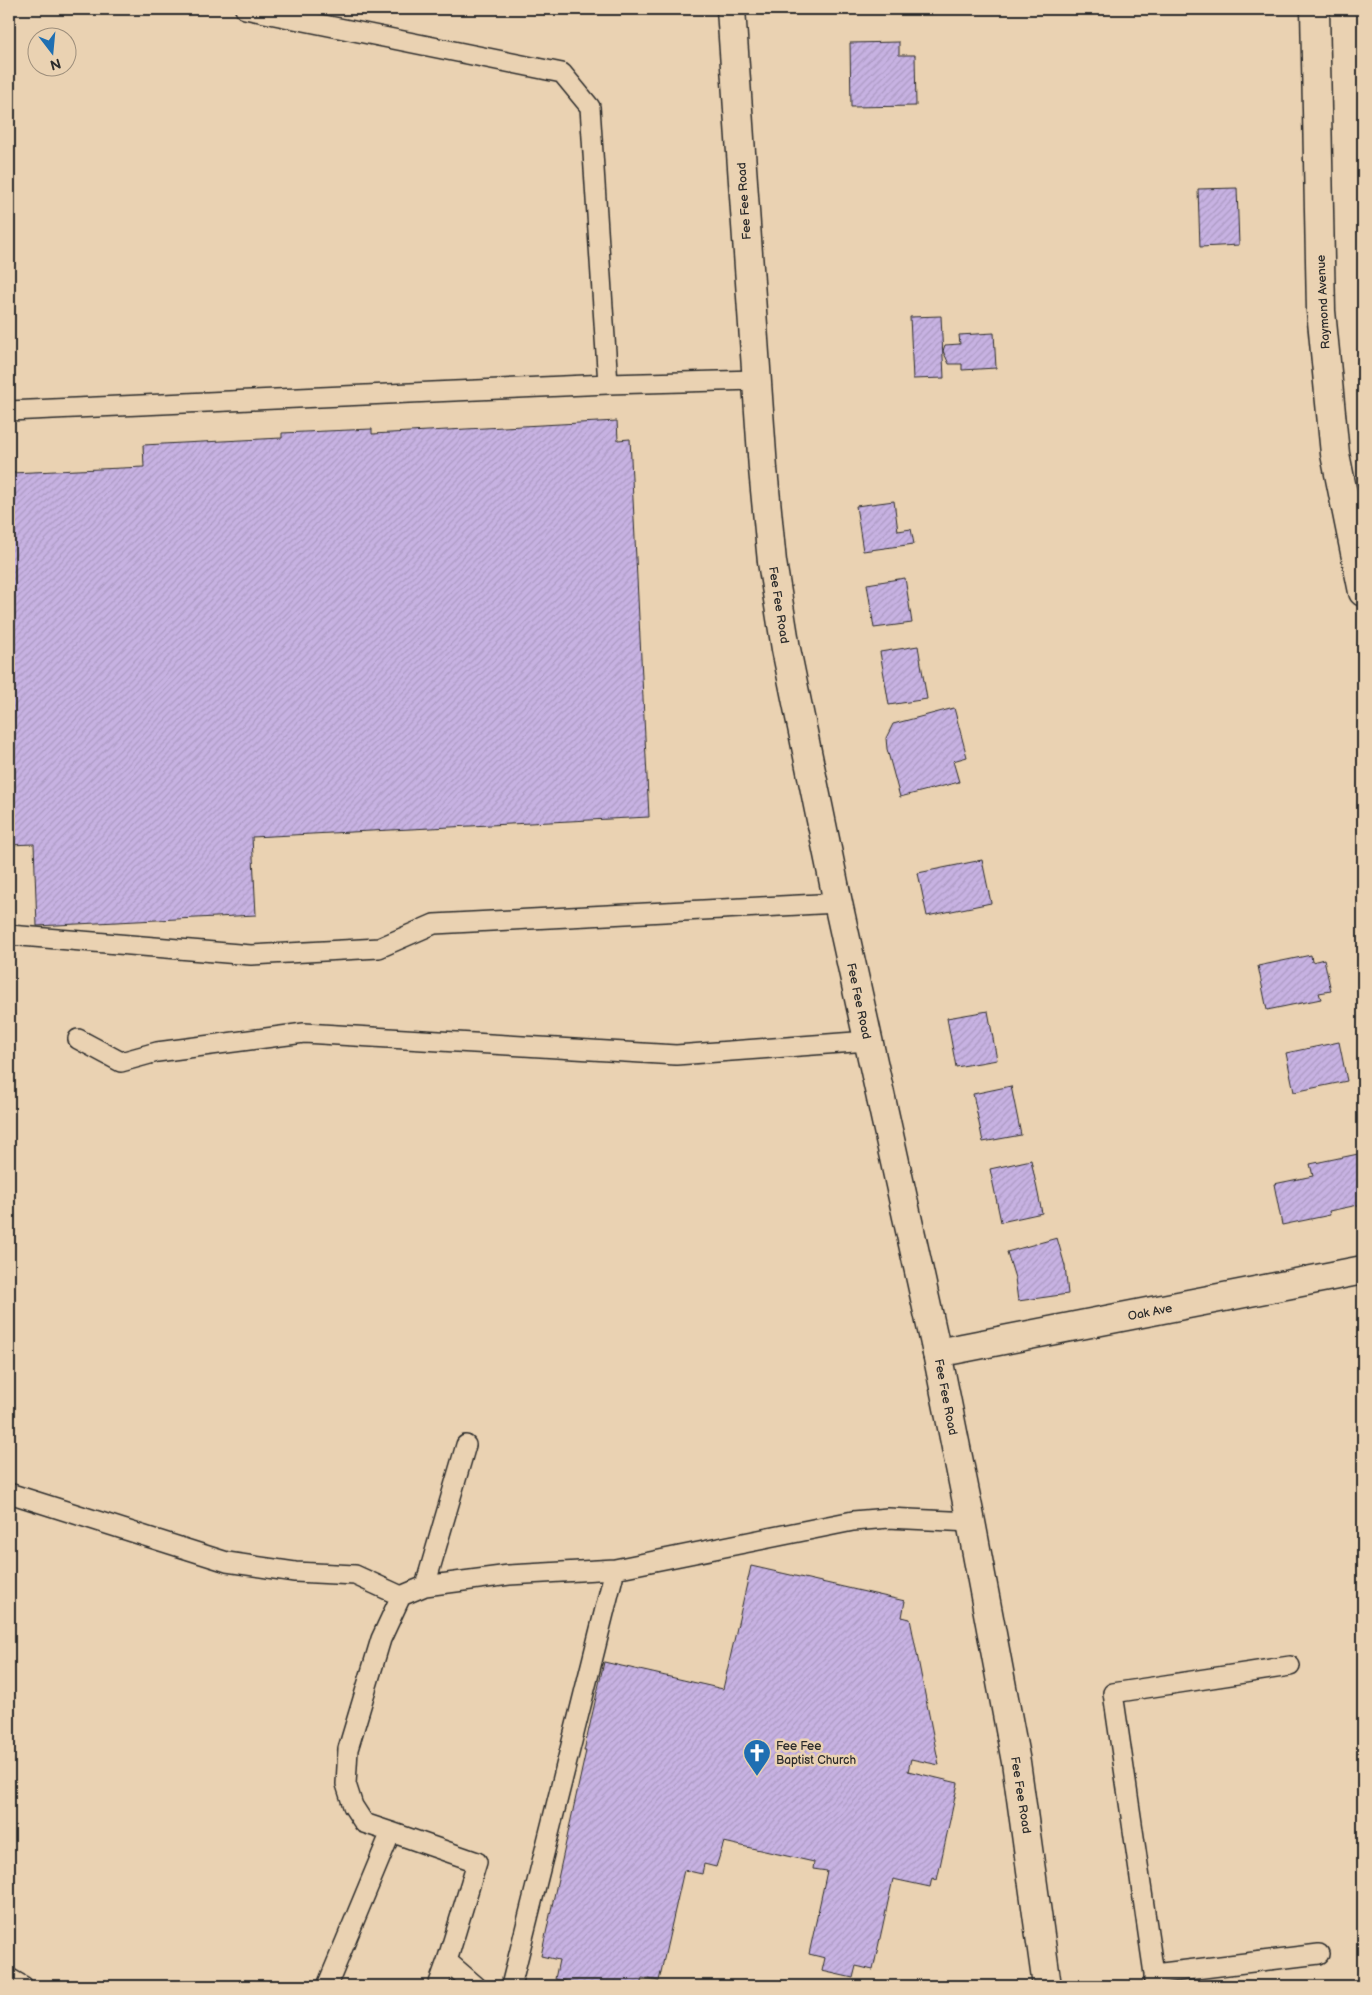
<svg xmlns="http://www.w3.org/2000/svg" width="1372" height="1995" viewBox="0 0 1372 1995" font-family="'Balsamiq Sans',sans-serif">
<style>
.building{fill:url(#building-hatch);stroke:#2b2b2b}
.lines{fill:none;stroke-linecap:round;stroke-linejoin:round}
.lane-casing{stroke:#2b2b2b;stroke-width:22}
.street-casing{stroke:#2b2b2b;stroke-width:31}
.secondary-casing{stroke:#2b2b2b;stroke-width:31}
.lane{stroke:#ead2b2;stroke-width:19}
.street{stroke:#ead2b2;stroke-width:28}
.secondary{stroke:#ead2b2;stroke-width:28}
.labels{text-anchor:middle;stroke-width:5;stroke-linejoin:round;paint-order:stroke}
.street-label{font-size:12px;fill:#2b2b2b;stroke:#ead2b2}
.poi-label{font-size:12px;fill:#2b2b2b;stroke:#ead2b2;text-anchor:start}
</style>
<defs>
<pattern id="building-hatch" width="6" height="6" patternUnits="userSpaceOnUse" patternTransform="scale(1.25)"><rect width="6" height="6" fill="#c7b2e2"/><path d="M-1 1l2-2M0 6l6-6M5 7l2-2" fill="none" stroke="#ab99c2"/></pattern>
</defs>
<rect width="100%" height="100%" fill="#ead2b2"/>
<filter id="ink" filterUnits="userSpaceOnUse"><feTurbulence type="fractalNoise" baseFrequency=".02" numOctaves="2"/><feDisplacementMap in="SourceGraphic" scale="10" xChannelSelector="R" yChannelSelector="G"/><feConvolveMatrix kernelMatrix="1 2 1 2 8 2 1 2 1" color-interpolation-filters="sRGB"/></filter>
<g filter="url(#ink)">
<path class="building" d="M899,42V55H915L916,106L851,107L850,43Z
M1237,188L1239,245L1200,247L1198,189Z
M941,316L944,378L913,379L910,317Z
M994,333L996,368L962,370V364H949L943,351L945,345L960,344L959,335Z
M617,421L618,440L630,439L649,817L252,837L256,915L37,926L34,844L9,845V456H10L11,473L144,467L143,445L282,438V433L372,429V434Z
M894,501L898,531L911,529L914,544L863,551L856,506Z
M905,578L912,623L874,628L867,584Z
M918,646L927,699L889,705L880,652Z
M954,708L967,757L953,761L959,782L900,797L887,749L886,738L893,724Z
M982,860L991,903L927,916L918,873Z
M1311,955L1312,962L1324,959L1331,991L1319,993L1321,999L1267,1010L1258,966Z
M988,1011L997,1060L956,1067L947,1018Z
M1339,1042L1347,1081L1294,1092L1286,1053Z
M1011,1086L1021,1135L983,1142L973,1094Z
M1363,1153V1204L1329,1211L1330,1215L1282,1225L1274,1184L1313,1176L1310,1164Z
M1031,1160L1042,1213L1001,1222L990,1169Z
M1057,1238L1065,1266L1068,1294L1018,1301L1015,1278L1007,1252Z
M751,1566L905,1601L902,1617L910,1619L939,1765L911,1759L908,1771L958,1783L937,1880L932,1878L930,1887L893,1879L873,1970L856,1966L853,1978L822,1971L825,1958L809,1954L827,1871L813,1869L814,1862L724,1842L716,1867L704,1864L702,1874L684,1870L659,1981L642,1978L640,1986H588L555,1979L559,1960L541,1956L586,1751H584L604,1662L723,1689Z"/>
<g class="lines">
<defs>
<path id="lane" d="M245,9L562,73L590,107L608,384L756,380
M9,411L608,384
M9,935L251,955L379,948L434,924L838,903
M78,1039L121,1062L157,1052L304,1033L676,1055L868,1041
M9,1493L227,1562L295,1572L355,1575L401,1596
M425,1586L466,1445
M391,1832L477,1862L447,1961
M1154,1974L1319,1954
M9,1978L23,1986
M327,1986L391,1832L364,1823L353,1806L346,1784L348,1749L381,1639L401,1596L425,1586L509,1575L615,1569
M438,1986L447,1961L476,1986
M511,1986L615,1569L853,1521L888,1518L971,1522
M1154,1986V1974L1113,1693L1290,1666"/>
<path id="street" d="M1315,9L1321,311L1335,454L1363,592
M937,1353L1363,1270"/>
<path id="secondary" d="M731,9L763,469L772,562L786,649L838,903L937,1353L971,1522L1016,1762L1047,1986"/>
</defs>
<use href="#lane" class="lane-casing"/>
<use href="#street" class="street-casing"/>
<use href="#secondary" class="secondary-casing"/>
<use href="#lane" class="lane"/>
<use href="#street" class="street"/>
<use href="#secondary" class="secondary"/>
</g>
</g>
<defs>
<symbol id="church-pin" viewBox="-11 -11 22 30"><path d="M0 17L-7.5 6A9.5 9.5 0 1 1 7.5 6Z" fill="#1f6fb2" stroke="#ead2b2"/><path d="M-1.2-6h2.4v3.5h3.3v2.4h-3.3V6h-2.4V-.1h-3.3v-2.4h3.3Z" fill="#fff"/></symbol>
</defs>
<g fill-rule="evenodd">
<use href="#church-pin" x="741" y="1737" width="32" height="43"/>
</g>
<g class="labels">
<g class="street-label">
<text transform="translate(744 201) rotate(-94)" y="4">Fee Fee Road</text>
<text transform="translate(1323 302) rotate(-93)" y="4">Raymond Avenue</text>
<text transform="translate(779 605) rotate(81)" y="4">Fee Fee Road</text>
<text transform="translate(859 1001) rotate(78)" y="4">Fee Fee Road</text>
<text transform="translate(1150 1312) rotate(-11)" y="4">Oak Ave</text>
<text transform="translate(946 1397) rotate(79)" y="4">Fee Fee Road</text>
<text transform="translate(1021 1795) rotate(81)" y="4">Fee Fee Road</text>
</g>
<g class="poi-label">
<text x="776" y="1750">Fee Fee<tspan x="776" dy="14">Baptist Church</tspan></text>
</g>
</g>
<rect width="1372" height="1995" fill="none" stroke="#ead2b2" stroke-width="30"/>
<rect x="15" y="15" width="1342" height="1965" fill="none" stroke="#2b2b2b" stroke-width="2" filter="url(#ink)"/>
<g transform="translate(52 52) rotate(164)"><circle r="24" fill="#ead2b2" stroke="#9e8f7c"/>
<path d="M0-4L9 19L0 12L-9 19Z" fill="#1f6fb2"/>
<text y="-8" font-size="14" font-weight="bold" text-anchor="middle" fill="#2b2b2b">N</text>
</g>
</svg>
